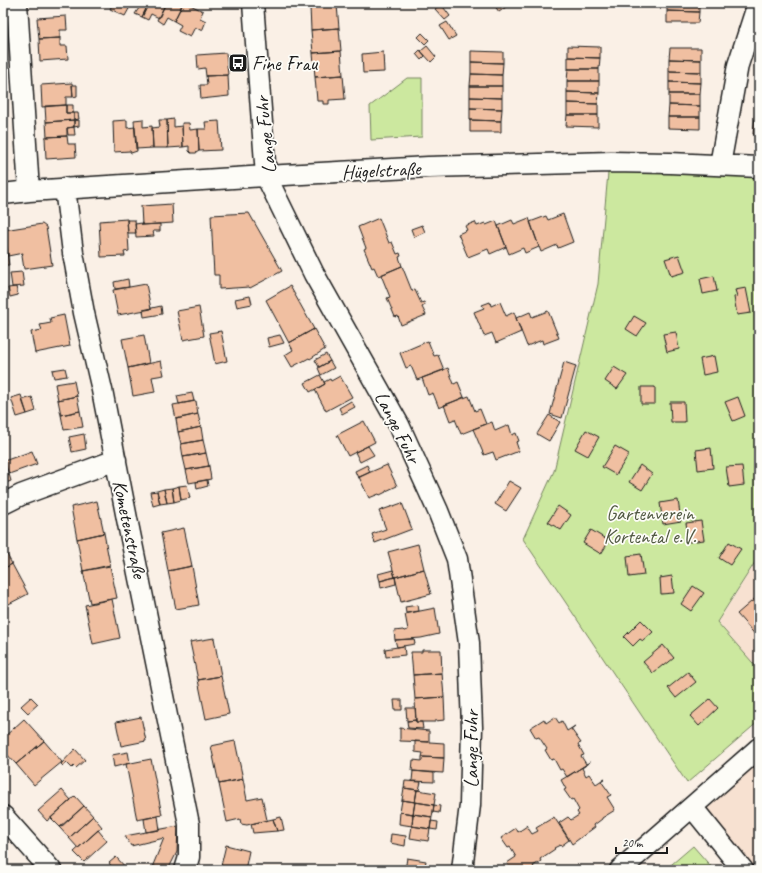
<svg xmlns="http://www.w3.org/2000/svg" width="762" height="873" viewBox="0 0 762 873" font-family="Caveat,sans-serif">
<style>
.built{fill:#f7e1d1}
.green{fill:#cce89f;stroke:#74825e}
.building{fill:#f0bfa1;stroke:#1c1c1c}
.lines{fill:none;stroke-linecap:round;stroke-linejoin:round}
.minor-casing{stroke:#1c1c1c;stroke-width:23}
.minor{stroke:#fdfcf7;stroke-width:20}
.labels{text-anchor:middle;stroke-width:3.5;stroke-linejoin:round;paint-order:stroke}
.poi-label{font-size:20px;fill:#1c1c1c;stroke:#fdfcf7;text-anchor:start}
.street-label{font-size:20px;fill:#1c1c1c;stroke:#fdfcf7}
.park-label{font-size:20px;fill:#515943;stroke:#fdfcf7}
</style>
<rect width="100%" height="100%" fill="#faf0e6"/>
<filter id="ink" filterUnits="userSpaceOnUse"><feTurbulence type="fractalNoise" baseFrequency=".025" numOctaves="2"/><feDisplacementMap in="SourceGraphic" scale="8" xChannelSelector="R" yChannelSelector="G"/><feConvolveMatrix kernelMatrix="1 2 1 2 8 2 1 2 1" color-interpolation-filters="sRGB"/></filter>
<g filter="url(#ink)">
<path class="built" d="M759,557V670L718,622Z
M759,756V870H731L690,814Z"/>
<path class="green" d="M407,78H422V137L371,140L370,106Z
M609,162L759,167V556L717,622L759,670V721L687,783L523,539L554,471L598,284Z
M693,846L714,870H665Z"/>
<path class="building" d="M113,3H126L131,5L125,16L110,9Z
M132,3H149L142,17L135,14L139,8L131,4Z
M149,3H166L159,18L151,14L148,20L142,17Z
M166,3H183L174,21L167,17L163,24L157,20Z
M183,3H186L203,11L200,18L206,21L202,31L195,27L190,37L178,31L181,25L174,21Z
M309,3H337V5L310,7Z
M500,3H503L506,7L499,12L495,6Z
M667,3H699V12L667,11Z
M441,4L450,16L445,20L435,9Z
M337,5L339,28L311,30L310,7Z
M667,11L699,12L698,23H667Z
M66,16L67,30H60V38L39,39L37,18Z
M447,22L456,36L449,40L440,26Z
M339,28L341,51L313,53L311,30Z
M422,33L429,40L425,44L418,37Z
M60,38V46H67L68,59L40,61L39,39Z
M427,46L436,57L431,62L421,51Z
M568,46L600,47V58L568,57Z
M670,48H701V60L669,59Z
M420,50L425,56L421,60L416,54Z
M341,51L343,75L315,77L313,53Z
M471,51L503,52V63L471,62Z
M383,52L384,72L363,73L362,54Z
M226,53L228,75L206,76L205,68L198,69L197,55Z
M568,57L600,58L599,69H568Z
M669,59L701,60V72L669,71Z
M471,62L503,63L502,75L471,74Z
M568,69H599V81H567Z
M669,71L701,72V83L669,82Z
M471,74L502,75V86H470Z
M228,75L229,96L201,99L200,85H207L206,76Z
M343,75L345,99L329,100V104H323V101H317L315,77Z
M567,81H599V93L567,92Z
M669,82L701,83L700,94H669Z
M72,83L73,97H66V105L42,107L41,85Z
M72,85H77V96L73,97Z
M470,86H502V98L470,97Z
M567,92L599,93L598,104L567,103Z
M669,94H700V106L669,105Z
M470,97L502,98V109L470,108Z
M758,101L759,102V118L755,117Z
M567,103L598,104V115H567Z
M66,105V113H74V120L46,122L45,106Z
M66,105H73V113H66Z
M669,105L700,106V117H668Z
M470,108L502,109L501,121L470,120Z
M74,113H78L79,119L74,120Z
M567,115H598V127L566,126Z
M668,117H700V129L668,128Z
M755,117L759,118V135L753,134Z
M143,119V127L152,126L153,148L136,149L134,120Z
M174,119V127L182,126L183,147L168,148L167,120Z
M74,120V127L67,128V136L47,137L46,122Z
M79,120V126L74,127V121Z
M127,120V128L135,127L137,151L131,153L130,151L114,152L113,121Z
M159,120H167L168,148H153L152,128L160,127Z
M470,120L501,121V132H470Z
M219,121L221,150L199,151L198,129H206L205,122Z
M182,123H189L190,130L198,129L199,151L196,153H191L189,151V146L183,147Z
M74,127L75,135H68L67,128Z
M3,135H4L5,147H3Z
M67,136L68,144H75L76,157L46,159L45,137Z
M172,204L173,223L142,225L141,206Z
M249,213L282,271L250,288L249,287L219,289V275H214L211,215Z
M563,214L573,242L558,248L557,245L541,252L530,222L546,216L548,220Z
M379,218L389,243L392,242L397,254L400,253L401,256L399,257L402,266L378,276L374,267L372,268L364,249L366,248L358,227Z
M529,218L539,247L525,253L523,248L509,254L498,226L512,220L514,224Z
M127,219L129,251L124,252L125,256L101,257L99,221Z
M127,220H135L136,233H128Z
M496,221L506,247L490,254L488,249L468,257L458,234L467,230L465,226L475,222L477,226L485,223L486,225Z
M142,223V225L160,224V231H153L154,236L136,237L135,224Z
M42,224L46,227L52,265L24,269L22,256L23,253L8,256L4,230Z
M422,225L425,232L414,237L411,229Z
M3,230L9,265H3Z
M679,255L685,272L671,276L665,259Z
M402,266L412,291L415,290L421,303L424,302L425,305L422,307L426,315L401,325L398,316L395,317L387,298L390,297L381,275Z
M22,272L24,286L12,287L10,273Z
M714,276L717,291L703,294L700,279Z
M128,279L129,287L115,289L114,282Z
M146,284L151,309L118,315L113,290Z
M290,286L314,329L289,343L266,300Z
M16,287L18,295L10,297L8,288Z
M746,288L751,313L737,315L734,297L737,296L735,290Z
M250,296L252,304L237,307L235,299Z
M490,302L491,306L500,302L506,316L514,312L521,332L496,343L492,333L484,336L474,312L484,308L482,305Z
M161,306L162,314L144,317L143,310Z
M199,307L204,336L183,340L177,311Z
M548,311L559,338L543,344L542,340L527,346L516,318L530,312L532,317Z
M64,315L70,346L35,353L31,332L42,330L40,325L51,323L50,318Z
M634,316L646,323L637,336L626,329Z
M314,329L325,349L310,359L309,358L292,367L285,355L293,350L289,343Z
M221,331L227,361L215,364L209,333Z
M676,332L679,349L667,352L663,334Z
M144,335L149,363L128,368L122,339Z
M280,335L284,343L269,347L267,338Z
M428,341L434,356L438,355L444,370L417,380L411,366L406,368L400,353Z
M326,354L330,361L319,367L315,360Z
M714,356L717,372L703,375L700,359Z
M161,361L164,375L152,377L155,392L133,396L128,368Z
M330,361L334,368L321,375L318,368Z
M564,362L576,366L562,418L550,414Z
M614,367L627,375L617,389L605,381Z
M65,368L67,376L54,378L52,370Z
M448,368L454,384L458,382L464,397L439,408L433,393L428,395L422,378Z
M320,375L325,384L310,392L305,383Z
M340,376L352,397L326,411L315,390L325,384L324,382L330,379L331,381Z
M74,381L77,396L58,400L55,384Z
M641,387H655V404H641Z
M192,393L194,401L179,404L177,396Z
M21,395L27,414L17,417L11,398Z
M77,396L80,411L61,415L58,400Z
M469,396L475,411L480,409L486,424L461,434L455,419L450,421L444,405Z
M32,397L36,411L27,414L22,400Z
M738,397L745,416L733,421L725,402Z
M196,401L198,414L176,419L173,405Z
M351,401L355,407L342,414L339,408Z
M670,402H684L685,422H671Z
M80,411L83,427L64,430L61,415Z
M198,414L201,427L178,432L176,419Z
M549,415L560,422L549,441L537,434Z
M364,421L375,442L348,456L337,435Z
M492,422L495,431L509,425L512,435L516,433L519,441L516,442L519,451L496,460L493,452L484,455L473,429Z
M201,427L203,440L181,444L178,432Z
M586,430L599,437L588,456L575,449Z
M84,434L86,449L72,452L69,437Z
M203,440L206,453L183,457L181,444Z
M368,446L374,455L360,462L355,452Z
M615,446L629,454L616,475L602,467Z
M711,448L713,468L698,470L696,450Z
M32,451L37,464L9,474L4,461Z
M206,453L209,466L186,470L183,457Z
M367,465L370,472L358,478L355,471Z
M387,465L397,486L386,491V492L380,495L379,494L369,498L359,477Z
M640,465L652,474L642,490L629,482Z
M209,466L211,479L189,483L186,470Z
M742,466L744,485L729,487L726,467Z
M9,474L11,481L3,484V476Z
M207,480L208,486L197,489L196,482Z
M509,481L521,488L506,511L495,504Z
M187,485L190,498L181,500L179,486Z
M179,486L181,500L174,502L172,488Z
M172,488L174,502L167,503L164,489Z
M164,489L167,503L160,504L157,491Z
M157,491L160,504L153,506L150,492Z
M678,500L681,521L663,524L660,503Z
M97,501L104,533L77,539L71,507Z
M402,503L412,529L375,543L372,534L386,529L379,511Z
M558,506L571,515L561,530L548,522Z
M701,521L704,540L689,542L686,523Z
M184,528L192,566L168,571L161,533Z
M591,530L609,541L601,554L583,543Z
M104,533L110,565L83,571L77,539Z
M729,542L741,549L730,565L719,558Z
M418,544L424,569L395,577L388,552Z
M3,547L12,564L3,569Z
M641,554L644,575L629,577L627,556Z
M12,564L28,594L3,607V569Z
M110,566L117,598L90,603L83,571Z
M192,566L199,605L176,609L168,571Z
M424,569L431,594L401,602L395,577Z
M393,570L395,577L380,581L378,574Z
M672,576L674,593L661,594L660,578Z
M395,577L396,584L381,588L380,581Z
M693,586L704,593L691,611L681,604Z
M759,595V639L737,614Z
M112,599L120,638L93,644L85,605Z
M418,605L419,611L406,613L405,607Z
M435,608L439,634L421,638L395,640L394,631L403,630L404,631L408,630L405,614Z
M641,620L653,632L643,641L640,639L633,646L624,637Z
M214,638L221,676L198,680L190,642Z
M414,639L415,644L397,647L395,640Z
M663,645L674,658L664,666L663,665L653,673L643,662Z
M404,646L405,655L386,657L385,649Z
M422,650H441L442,673L413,675L411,652H422Z
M688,672L696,682L676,698L668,688Z
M442,673L444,697L415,699L413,675Z
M221,676L229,714L206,719L198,680Z
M31,697L38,704L28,713L21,706Z
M444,697L445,720L435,721V722H416L415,699Z
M710,699L718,708L699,726L690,716Z
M394,700H402V710H395Z
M406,708H415L416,720L407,721Z
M141,717L146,741L121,746L116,722Z
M555,717L559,723L562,721L567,731L575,726L571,729L581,743L578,744L584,755L581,756L586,764L590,762L567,777L562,769L560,770L554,759L551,760L545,750L547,749L539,737L536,738L530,728L544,719L546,723Z
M24,719L44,741L16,764L3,750V738Z
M416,720V722H422L423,729L408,728L407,721Z
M400,728L429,731V742L400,741Z
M44,741L62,762L34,785L16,764Z
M235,741L243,779L219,784L211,746Z
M415,741L444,743V758L422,757L423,753L415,752Z
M75,749L85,760L76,768L74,766L72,768L66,762L63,766L61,764Z
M128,752L130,763L114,767L112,755Z
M422,757L444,758L443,773L412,771L413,760L422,761Z
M151,759L162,815L137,820L126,764Z
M586,765L582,768L586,776L589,774L596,784L605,778L601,781L611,795L607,797L615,810L602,818V819L594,825L595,827L572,844L559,823L568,817L571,820L579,815L577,812L579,810L573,799L571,800L564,790L566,789L561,780Z
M413,771L434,773V782L412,781Z
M243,779L247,800L262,797L267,820L247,825L241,824L240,819L227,822L219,784Z
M405,781L421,782L419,790L404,788Z
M404,788L417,790L415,802L402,800Z
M62,790L71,800L47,821L38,811Z
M417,790L436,793L434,805L415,802Z
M75,796L84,806L60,827L51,818Z
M402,800L415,802L413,814L400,812Z
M415,802L434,805L432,817L413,814Z
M434,805L440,806L439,813L433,812Z
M84,806L93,816L69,838L60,828Z
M400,812L413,814L412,826L399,824Z
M759,812V822L754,817Z
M413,814L432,817L430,829L412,826Z
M93,816L102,827L78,848L69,838Z
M158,816L160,830L146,832L144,819Z
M281,817L284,830L277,831L273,819Z
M554,817L569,840L561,846L560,845L554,848L555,849L540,859L541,861L533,866L536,870H511L507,863L516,857L510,847L508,848L501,838L516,828L518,832L527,826L526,825L532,834L538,831L536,828Z
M273,819L277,831L253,833L251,824Z
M431,821L438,822L437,830L430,829Z
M178,826L177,852L168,870H160L153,865L164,838L131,846L125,836Z
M412,826L430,829L428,841L410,838Z
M98,830L107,841L84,862L74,852Z
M391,834L406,836L405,846L390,843Z
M226,845L249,851L245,870H220Z
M116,857L128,870H108L112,867L109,863Z
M407,858L426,861L424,870H405Z
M3,861L11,870H3Z"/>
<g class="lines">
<defs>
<path id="minor" d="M17,3L29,191
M253,3L266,176L314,274L399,425L438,511L457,559L469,643L472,727L470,805L462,870
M720,165L738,65L758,3
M65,188L73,253L84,313L102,390L127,519L189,824V857L185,870
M3,194L29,191L266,176L428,167L611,162L670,163L759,167
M3,504L21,495L116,460
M692,807L743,870
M3,816L51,870
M620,870L759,748"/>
</defs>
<use href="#minor" class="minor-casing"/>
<use href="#minor" class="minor"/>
</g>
</g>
<defs>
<symbol id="bus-square" viewBox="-11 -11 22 22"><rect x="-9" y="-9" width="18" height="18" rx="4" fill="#1c1c1c" stroke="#fdfcf7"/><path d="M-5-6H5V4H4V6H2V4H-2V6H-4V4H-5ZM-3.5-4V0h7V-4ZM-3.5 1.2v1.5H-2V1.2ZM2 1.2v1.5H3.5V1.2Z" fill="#fff"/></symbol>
</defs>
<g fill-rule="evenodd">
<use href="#bus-square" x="227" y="52" width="22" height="22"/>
</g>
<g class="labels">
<g class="poi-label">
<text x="252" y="70">Fine Frau</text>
</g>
<g class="street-label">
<text transform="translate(265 135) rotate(-96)" y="7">Lange Fuhr</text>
<text transform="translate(381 170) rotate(-3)" y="7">Hügelstraße</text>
<text transform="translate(398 427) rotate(63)" y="7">Lange Fuhr</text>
<text transform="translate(130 529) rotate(78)" y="7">Kometenstraße</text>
<text transform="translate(471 749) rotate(-90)" y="7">Lange Fuhr</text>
</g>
<g class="park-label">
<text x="650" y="520">Gartenverein<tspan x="650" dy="23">Kortental e.V.</tspan></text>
</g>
</g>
<rect width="762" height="873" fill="none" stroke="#fdfcf7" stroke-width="16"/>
<rect x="8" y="8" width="746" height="857" fill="none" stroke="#1c1c1c" stroke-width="1.5" filter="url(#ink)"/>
<path d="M616 847v6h51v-6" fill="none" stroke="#1c1c1c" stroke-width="2"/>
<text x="622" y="847" font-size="12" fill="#1c1c1c" stroke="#fdfcf7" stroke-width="3" paint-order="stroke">20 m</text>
</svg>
